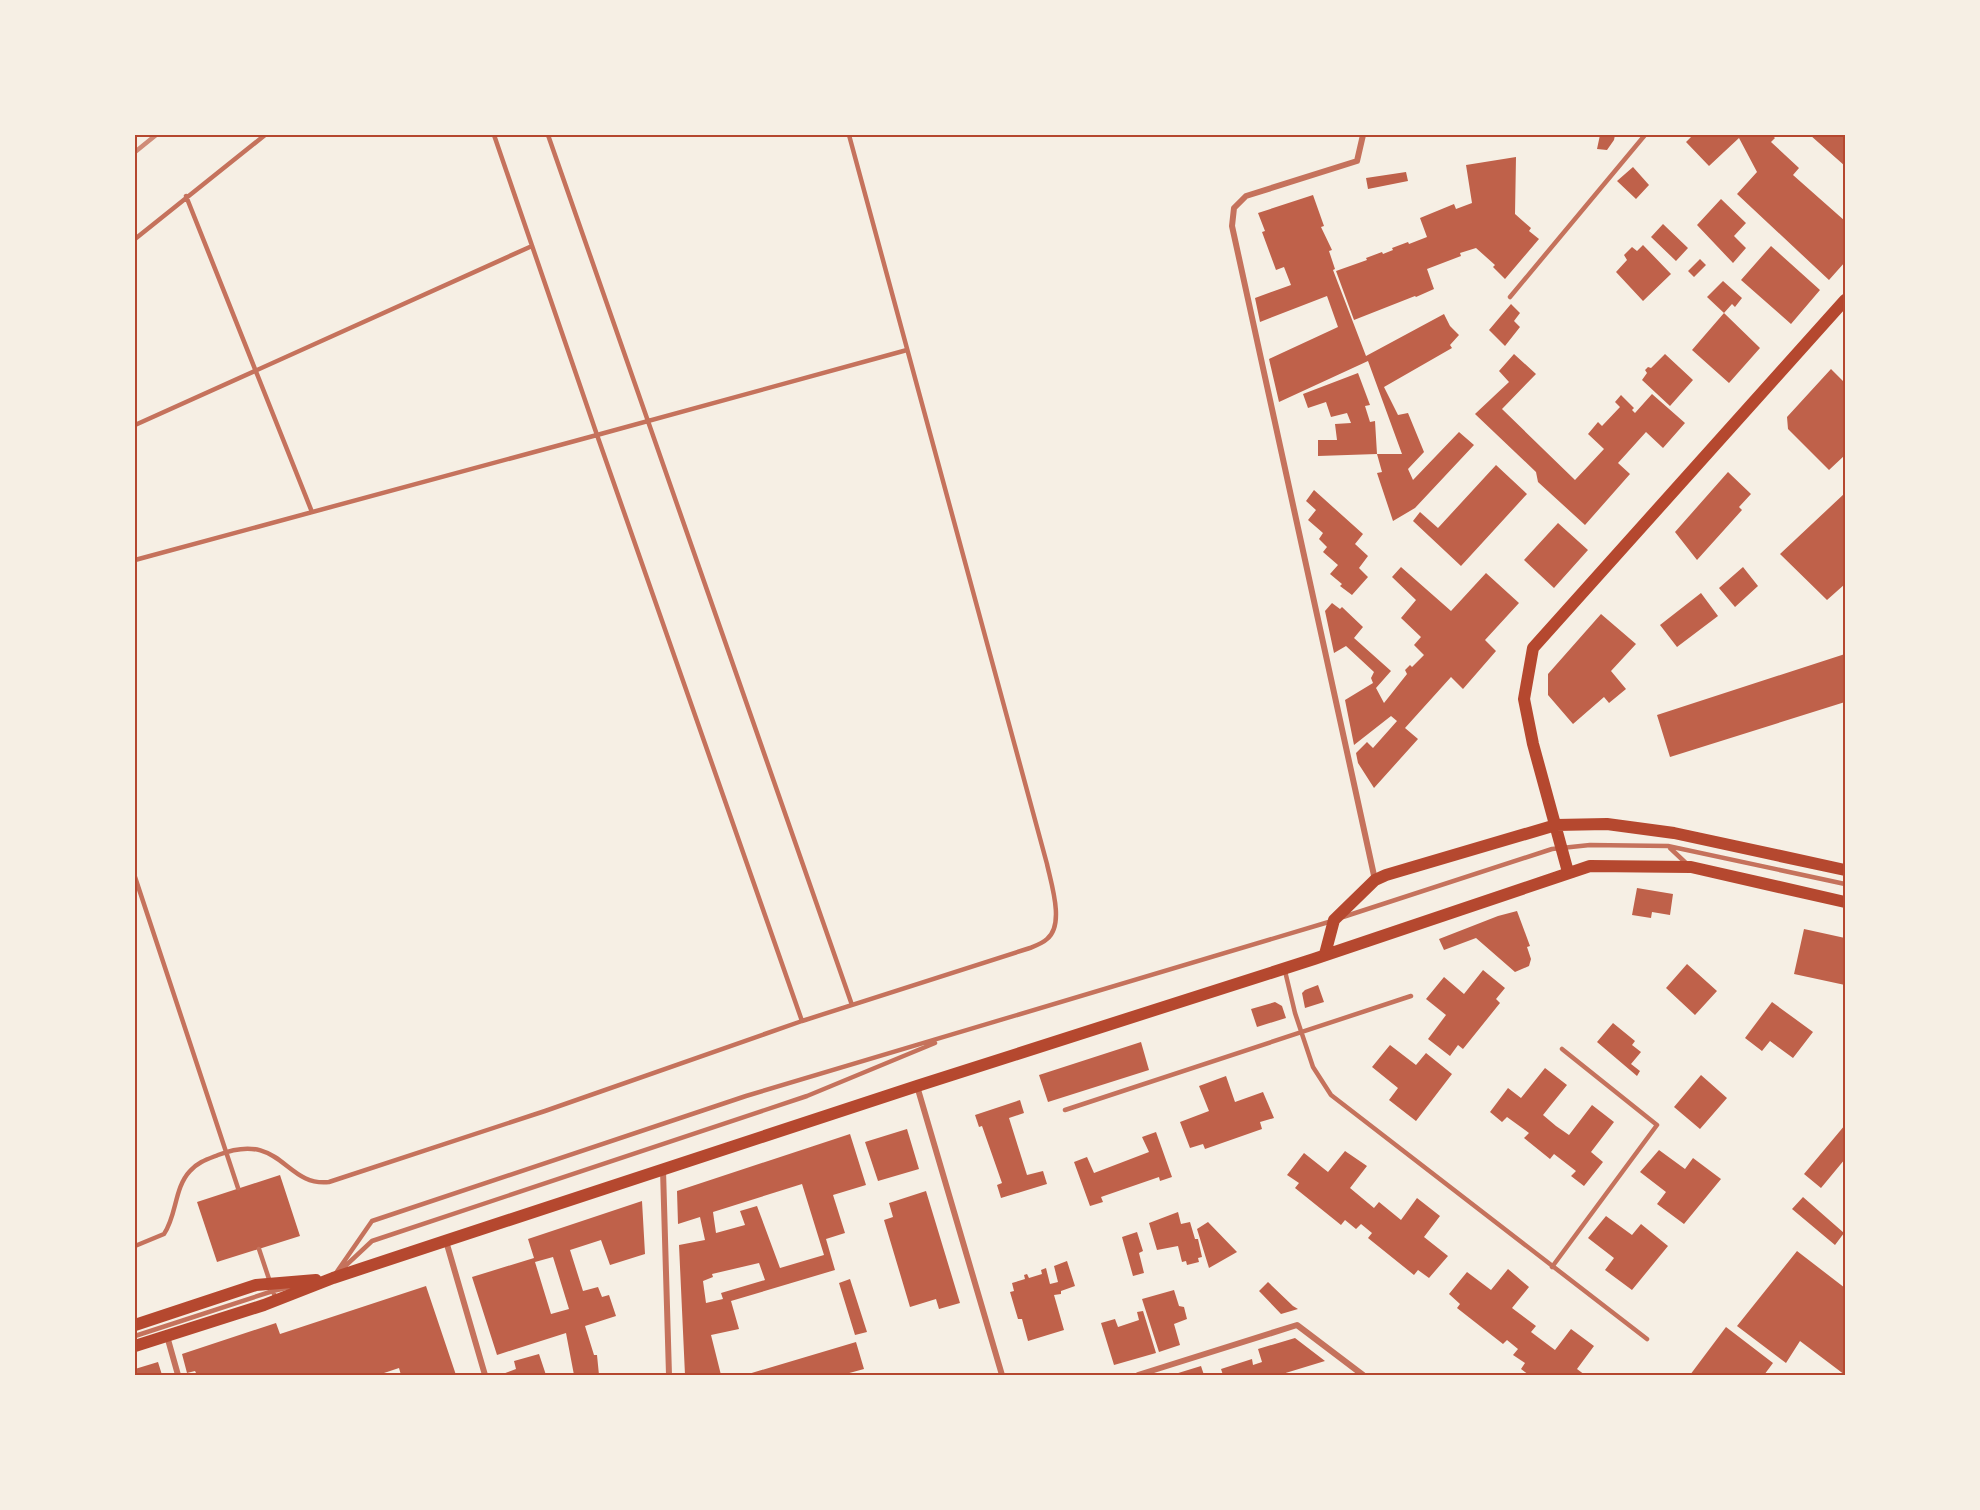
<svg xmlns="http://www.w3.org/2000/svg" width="1980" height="1510" viewBox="0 0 1980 1510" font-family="'Asap Condensed',sans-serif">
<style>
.building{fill:#bf614a;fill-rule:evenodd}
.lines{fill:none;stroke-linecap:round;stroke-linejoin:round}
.service{stroke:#c5725c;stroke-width:4.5}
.minor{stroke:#c5725c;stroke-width:6}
.secondary{stroke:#b5482f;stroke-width:12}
.rail{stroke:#cf8b77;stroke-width:4.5}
.neatline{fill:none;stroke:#b5482f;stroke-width:2}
</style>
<rect width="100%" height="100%" fill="#f6efe4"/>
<path class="building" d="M1600,135H1615L1614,140L1607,150L1597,149Z
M1693,135H1772L1775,138L1771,142L1799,168L1793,175L1845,221V262L1829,280L1737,194L1757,172L1739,138L1709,166L1686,142Z
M1810,135H1845V166Z
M1516,157L1515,214L1531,228L1529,231L1539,239L1505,279L1493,267L1495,265L1476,248L1460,253L1461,256L1427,269L1434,289L1416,297L1415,296L1354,320L1336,271L1367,260L1366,258L1382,252L1383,254L1393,250L1392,248L1408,242L1409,244L1427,237L1420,218L1454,204L1456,209L1472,203L1466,165Z
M1633,167L1649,185L1636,199L1617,181Z
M1406,172L1408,181L1368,189L1366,178Z
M1313,195L1324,226L1321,227L1332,250L1329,251L1335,269L1333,270L1366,356L1444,314L1450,326L1459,335L1450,345L1452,348L1384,387L1398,415L1408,413L1424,452L1408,469L1413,480L1459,432L1474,445L1415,508L1393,521L1377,473L1382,472L1377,454L1318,456V440H1337L1335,424L1351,423L1347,413L1331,417L1326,402L1308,408L1303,394L1358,373L1370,405L1365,406L1370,422L1375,421L1377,454H1402L1368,361L1279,402L1269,359L1338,327L1327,296L1260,322L1255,298L1291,285L1284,267L1276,270L1262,232L1265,231L1258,213Z
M1721,199L1746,223L1734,236L1746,248L1733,263L1697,225Z
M1663,224L1688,248L1676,261L1651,237Z
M1643,245L1671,274L1643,301L1616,272L1627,260L1624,255L1632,247L1637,251Z
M1771,246L1820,290L1791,324L1741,280Z
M1700,259L1706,265L1694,277L1688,271Z
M1723,281L1742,298L1735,307L1732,304L1724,313L1707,297Z
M1511,304L1520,313L1514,321L1520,327L1505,346L1489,330Z
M1724,313L1760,348L1729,383L1692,350Z
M1514,354L1536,374L1502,409L1575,480L1604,449L1588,434L1598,422L1602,426L1620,407L1615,402L1621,395L1634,408L1632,410L1635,413L1652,394L1685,423L1663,448L1646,432L1618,463L1630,474L1585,525L1538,482L1536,472L1475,414L1509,382L1499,371Z
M1665,354L1693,380L1670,406L1642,380L1647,373L1645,370L1648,367L1651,368Z
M1831,369L1845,383V455L1829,470L1788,429L1787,417Z
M1496,465L1527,494L1461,566L1413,521L1420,512L1438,528Z
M1728,472L1751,494L1739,507L1742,510L1697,560L1675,532Z
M1314,490L1363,534L1355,544L1368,556L1359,568L1368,577L1352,595L1340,586L1342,584L1330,574L1338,565L1323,552L1327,547L1319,539L1323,533L1308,520L1316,510L1306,501Z
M1845,493V584L1827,600L1780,554Z
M1558,523L1588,550L1554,588L1524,560Z
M1401,567L1451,611L1486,573L1519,603L1485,640L1496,651L1463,689L1451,677L1405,728L1418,739L1374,788L1358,763L1356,753L1367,742L1373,748L1397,721L1391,716L1354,745L1345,700L1373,683L1371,678L1374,672L1346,646L1334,653L1325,611L1332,603L1340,609L1342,607L1363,627L1354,638L1391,671L1376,688L1384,703L1407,674L1405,670L1410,665L1412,667L1424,655L1414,645L1421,637L1401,618L1416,600L1392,577Z
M1743,567L1758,586L1735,607L1719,588Z
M1701,593L1718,616L1677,647L1660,625Z
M1601,614L1636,644L1611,671L1626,689L1609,703L1604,697L1573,724L1548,695V674Z
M1845,654V702L1670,757L1657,715Z
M1637,888L1673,894L1670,915L1652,912L1651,918L1632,915Z
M1517,911L1530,946L1527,947L1531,959L1529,966L1515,972L1476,938L1444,950L1439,939L1498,916Z
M1804,929L1845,938V985L1794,974Z
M1687,964L1717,991L1695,1015L1666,988Z
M1483,970L1505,988L1496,999L1500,1003L1463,1049L1458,1045L1450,1056L1428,1039L1446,1015L1426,999L1444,977L1464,994Z
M1318,985L1324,1002L1305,1008L1302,993L1305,990Z
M1275,1002L1282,1006L1286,1018L1257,1027L1251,1009Z
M1772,1002L1813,1032L1793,1058L1770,1041L1762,1051L1745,1038Z
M1613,1023L1635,1041L1632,1045L1641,1052L1631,1064L1640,1071L1637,1076L1597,1042Z
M1141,1042L1149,1070L1048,1102L1039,1075Z
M1390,1045L1416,1065L1426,1053L1452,1074L1416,1121L1389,1100L1398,1088L1372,1067Z
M1545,1068L1567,1085L1543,1115L1556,1126L1569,1135L1592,1105L1614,1122L1591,1152L1603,1162L1584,1186L1571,1176L1576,1171L1554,1154L1550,1159L1524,1138L1529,1133L1507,1117L1502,1122L1490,1112L1508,1088L1521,1098Z
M1701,1075L1727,1098L1700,1129L1674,1107Z
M1226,1076L1235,1102L1263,1092L1274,1118L1260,1122L1262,1129L1205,1149L1203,1144L1190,1148L1180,1122L1209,1111L1199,1086Z
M1020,1100L1024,1113L1009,1118L1027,1175L1043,1171L1047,1184L1001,1198L997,1185L1002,1183L982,1126L979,1127L975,1115Z
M1845,1125V1159L1821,1188L1804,1174Z
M907,1129L919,1169L878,1181L865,1142Z
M1156,1132L1172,1177L1160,1181L1159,1177L1101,1197L1103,1202L1090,1206L1074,1162L1087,1157L1094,1173L1149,1152L1142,1137Z
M850,1134L866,1185L833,1195L845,1233L826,1239L835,1270L731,1301L739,1329L711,1335L721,1375H685L679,1245L705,1240L700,1217L678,1224L677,1191ZM802,1184L824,1255L780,1268L757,1206L740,1211L745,1225L716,1233L713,1212ZM759,1263L765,1280L721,1293L723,1299L706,1303L703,1281L713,1277L712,1274Z
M1659,1150L1685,1169L1693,1158L1721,1179L1684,1224L1657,1204L1666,1192L1640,1172Z
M1345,1151L1367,1166L1350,1188L1374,1208L1379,1202L1401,1220L1417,1198L1440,1216L1424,1237L1448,1256L1429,1278L1418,1270L1414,1275L1368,1238L1372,1233L1361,1224L1356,1229L1345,1220L1341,1225L1295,1188L1299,1183L1287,1175L1304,1153L1328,1172Z
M280,1175L300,1236L217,1262L197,1202Z
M926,1191L960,1303L939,1309L936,1299L910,1307L884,1220L893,1217L889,1203Z
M1803,1197L1844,1233L1835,1245L1792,1209Z
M642,1201L645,1254L610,1265L601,1240L570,1250L583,1291L598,1287L602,1297L609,1295L616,1316L585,1326L594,1355H597L599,1375H574L566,1333L497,1355L472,1277L534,1258L528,1239ZM553,1257L569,1309L551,1314L535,1262Z
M1178,1212L1181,1224L1190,1222L1195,1239H1198L1202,1257L1198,1258L1199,1262L1187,1265L1186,1261L1182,1262L1178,1246L1157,1250L1149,1223Z
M1606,1216L1632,1235L1641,1224L1668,1246L1632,1290L1605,1270L1614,1258L1588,1238Z
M1208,1222L1237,1252L1209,1268L1197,1229Z
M1137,1232L1143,1251L1139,1253L1144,1273L1133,1276L1122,1237Z
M1797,1251L1845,1288V1375L1800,1341L1786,1363L1737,1326Z
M1067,1261L1075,1286L1061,1291V1294L1054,1295L1064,1330L1028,1341L1022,1319H1018L1010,1292L1014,1291L1012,1283L1025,1279L1024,1275L1027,1274L1029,1278L1042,1274L1041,1270L1046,1268L1050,1284L1058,1282L1054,1266Z
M1508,1269L1529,1287L1512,1308L1536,1326L1531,1332L1555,1350L1571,1329L1594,1346L1577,1369L1585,1375H1529L1521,1369L1525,1363L1513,1355L1518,1349L1507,1340L1503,1344L1457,1308L1460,1304L1449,1294L1467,1272L1491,1290Z
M850,1279L867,1332L855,1335L839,1283Z
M1268,1282L1293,1306L1298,1309L1281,1314L1259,1291Z
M426,1286L456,1375H401L399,1368L378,1375H197L195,1371L187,1373L182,1354L276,1323L280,1334Z
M1174,1290L1179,1306L1184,1307L1187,1319L1174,1324L1180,1345L1159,1352L1142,1299Z
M1143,1311L1156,1353L1114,1365L1101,1323L1115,1319L1118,1327L1139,1320L1137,1312Z
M1726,1327L1773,1363L1764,1375H1690Z
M1295,1338L1325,1361L1279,1375H1223L1221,1369L1252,1359L1253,1365L1262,1362L1258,1349Z
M856,1342L864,1369L842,1375H745Z
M539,1354L546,1375H500L516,1369L514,1361Z
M158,1362L162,1375H135V1369Z
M1201,1366L1204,1375H1175V1374Z"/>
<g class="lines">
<path class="service" d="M548,135L852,1005
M186,196L312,512
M135,239L265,135
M1510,297L1645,135
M135,425L532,246
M135,560L597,435L494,135
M1670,848L1688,865
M135,877L238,1188
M1343,917L1552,849L1590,845L1668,846L1845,884
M1285,971L1295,1013L1313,1067L1331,1095L1647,1339
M802,1021L597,435L907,350
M1065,1110L1411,996
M135,1246L164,1234C177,1215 174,1188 190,1171C198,1162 208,1159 218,1155C282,1130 284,1187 329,1182L545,1111L802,1021L1030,948C1035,946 1043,943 1047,939C1065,925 1051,883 1047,864L849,135
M259,1249L276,1300
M1552,1267L1657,1125L1562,1049
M339,1272L372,1241L807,1096L935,1043
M336,1273L372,1221L746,1096L1332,921
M135,1336L273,1291L290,1287"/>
<path class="minor" d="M1363,135L1357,161L1246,196L1234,208L1232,226L1375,880
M917,1086L1002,1375
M663,1170L669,1375
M446,1241L485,1375
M167,1336L178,1375
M1138,1375L1297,1325L1363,1375"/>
<path class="secondary" d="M1568,872L1533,744L1524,699L1533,648L1845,300
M1325,954L1334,920L1375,880L1386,875L1556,825L1607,824L1674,833L1845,870
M135,1325L256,1285L316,1280
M135,1346L264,1305L333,1278L445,1241L917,1086L1314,959L1590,866L1691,867L1845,902"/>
<path class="rail" d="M135,152L156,135"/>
</g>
<rect width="1980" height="1510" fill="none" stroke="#f6efe4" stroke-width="273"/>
<rect x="136" y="136" width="1708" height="1238" class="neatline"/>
</svg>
